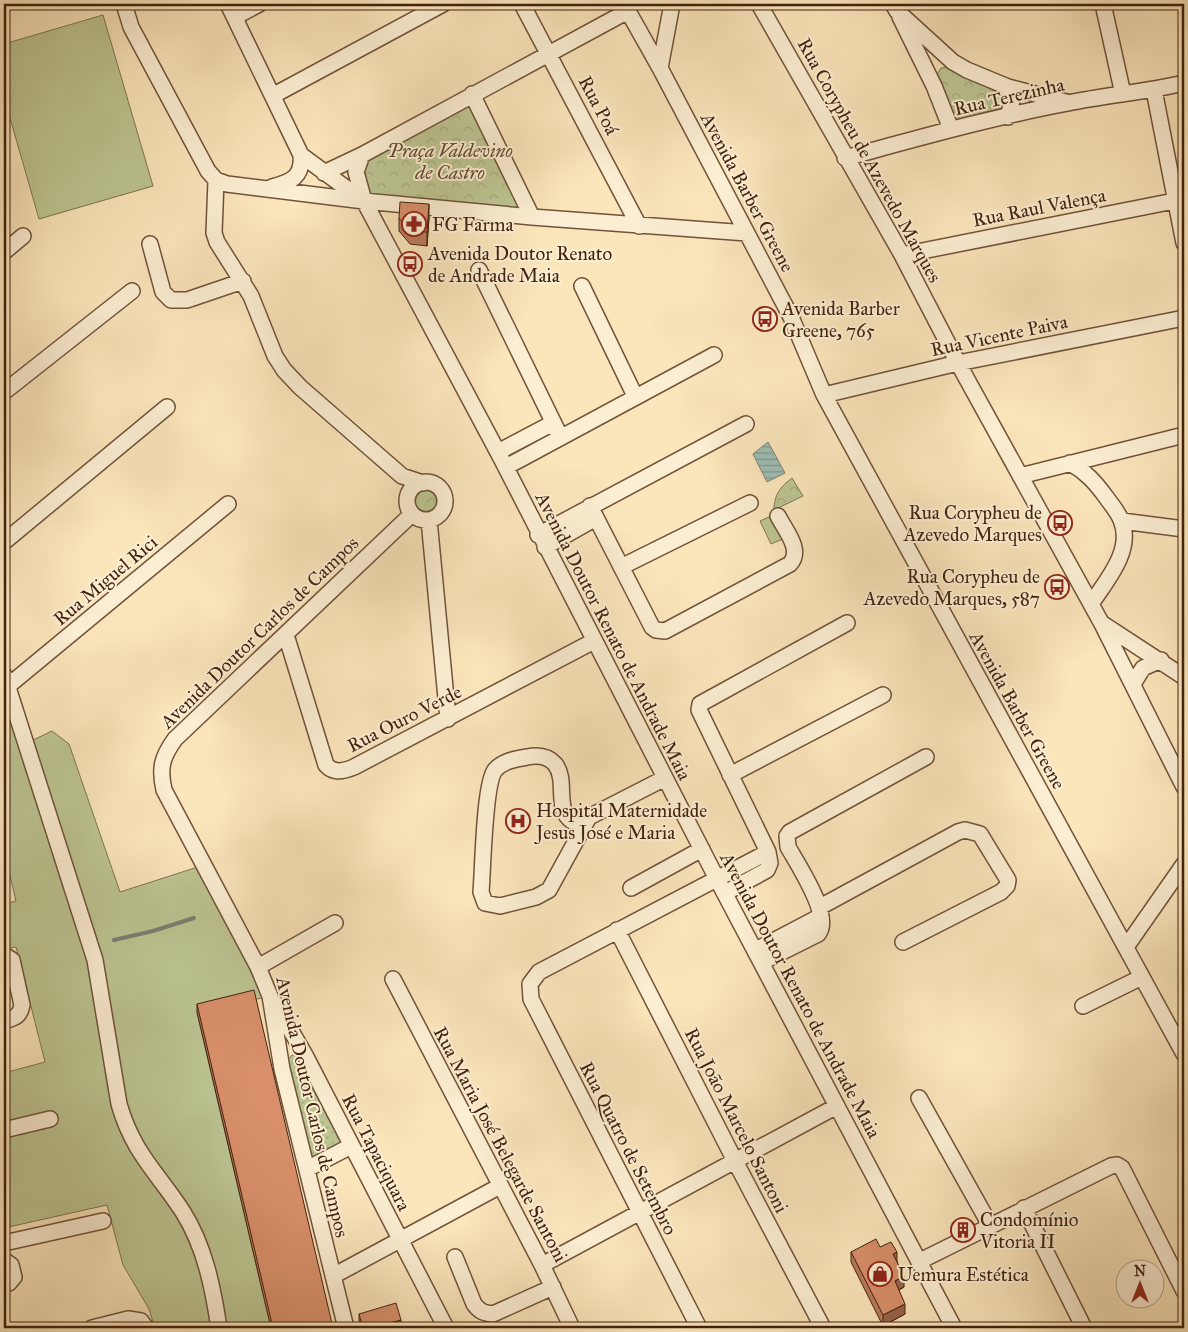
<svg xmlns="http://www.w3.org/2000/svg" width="1188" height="1332" viewBox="0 0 1188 1332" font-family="'IM FELL Great Primer',serif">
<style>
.grass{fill:#bcc592;stroke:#7e7450}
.park{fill:url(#park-crowns);stroke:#7e7450}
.garden{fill:url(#garden-dots);stroke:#7e7450}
.water{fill:url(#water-rules);stroke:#798073}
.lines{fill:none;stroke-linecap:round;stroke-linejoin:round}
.stream{stroke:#798073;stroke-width:4}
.minor-casing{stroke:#705339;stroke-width:18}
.minor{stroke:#fceed3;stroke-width:15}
.wall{fill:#ba7b5b;stroke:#41220e}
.shaded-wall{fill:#97644a;stroke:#41220e}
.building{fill:#d88f6a;stroke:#41220e}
.labels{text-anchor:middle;stroke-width:4;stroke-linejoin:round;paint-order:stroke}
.street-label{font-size:19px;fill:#41220e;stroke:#fceed3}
.park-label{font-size:19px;font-style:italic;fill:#604b2f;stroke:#fceed3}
.poi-label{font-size:19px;fill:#41220e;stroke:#fceed3;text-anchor:start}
</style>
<defs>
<pattern id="park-crowns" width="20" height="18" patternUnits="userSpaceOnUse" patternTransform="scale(1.25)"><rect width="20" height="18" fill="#bcc592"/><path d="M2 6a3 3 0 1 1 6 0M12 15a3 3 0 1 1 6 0" fill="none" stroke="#a3a97d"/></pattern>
<pattern id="garden-dots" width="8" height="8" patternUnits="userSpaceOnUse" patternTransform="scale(1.25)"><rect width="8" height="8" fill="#bcc592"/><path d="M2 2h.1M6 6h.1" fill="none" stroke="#a3a97d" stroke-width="1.8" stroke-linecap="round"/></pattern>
<pattern id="water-rules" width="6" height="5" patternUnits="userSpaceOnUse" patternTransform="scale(1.25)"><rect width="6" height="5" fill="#9fbeb6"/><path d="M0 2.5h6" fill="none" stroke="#839a92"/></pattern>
</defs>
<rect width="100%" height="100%" fill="#fbe5bb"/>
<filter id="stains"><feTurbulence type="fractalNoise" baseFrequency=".004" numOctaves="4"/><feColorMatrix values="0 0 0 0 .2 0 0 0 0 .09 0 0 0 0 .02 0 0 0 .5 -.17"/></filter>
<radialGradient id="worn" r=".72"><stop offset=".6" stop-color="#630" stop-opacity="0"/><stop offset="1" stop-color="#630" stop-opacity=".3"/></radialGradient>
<path class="grass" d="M103,15L153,186L39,219L4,97V44Z
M771,516L783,539L771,544L760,521Z
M4,675L27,743L52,731L69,744L120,892L204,865L270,996L197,1013L271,1328H155L149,1309L123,1265L107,1205L4,1228V1073L45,1062L16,947L4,949V904L16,901L7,863H4Z"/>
<path class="park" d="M947,67L1005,96V112L955,121L945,101L937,74L941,68Z
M470,100L523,213L368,199L362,181L364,159Z
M792,478L803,496L774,510C774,495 780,487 792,478Z
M410 501a16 16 0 1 1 32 0a16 16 0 1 1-32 0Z"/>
<path class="garden" d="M292,1055H299L347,1145L312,1162L287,1061Z"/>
<path class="water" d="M768,442L785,473L767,482L753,454Z"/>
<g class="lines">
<path class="stream" d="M114,940L153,931L194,918"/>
<defs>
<path id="minor" d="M124,4L131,27L208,171L216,180L227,184L364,201L532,217L747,233
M228,4L301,155L361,199
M522,4L639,226
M624,4L660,68L791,317L824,395L1184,1054
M759,4L902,255L958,363L1102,624L1184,787
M893,4L897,11L953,62L967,70L1008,87L1066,102
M1103,4L1123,94
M235,17L259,4
M900,17L934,86L951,129
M660,68L672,4
M1154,90L1184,243
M472,94L532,217
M274,95L443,4
M1008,117L1012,101L1008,87
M362,155L356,172L364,201L502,460L717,879L954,1328
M845,158C919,138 993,117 1068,103C1106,95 1146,92 1184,83
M324,173L362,155L628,11
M216,180L214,233L217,242L251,296L275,356L284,370L300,387L402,476L423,483
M272,187C291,182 303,177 301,155
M150,244L163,292L171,300H187L243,281
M4,252L23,236
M902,255L1184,199
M479,270L560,436
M582,286L635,396
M4,392L132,291
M824,395L958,363L1184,318
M498,452L553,423
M1070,463C1086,472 1095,482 1106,497C1111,504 1118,512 1121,520C1134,550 1106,581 1091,604
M506,467L714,355
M1020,476L1184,435
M407 501a19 19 0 1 1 38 0a19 19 0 1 1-38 0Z
M590,506L652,627L656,630L665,631L790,564C803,550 785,530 778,516
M429,520L448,719
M1122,521L1184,529
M538,535L746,424
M4,542L167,407
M545,547L596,518
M621,567L750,503
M1103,624L1184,677
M286,635L326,765C334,774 344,771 354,767L594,641
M4,675L95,960L119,1104C133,1153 157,1172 183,1212C205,1247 213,1288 219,1328
M1133,684L1143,668L1161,660
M8,686L228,504
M730,775L883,695
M589,817L549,890L536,897L500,906L485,903L481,892C483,870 484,784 495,770C503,761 515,759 527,757C537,755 547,755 555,764C568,780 554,809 572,821L589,817L665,778
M631,888L702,849
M725,893L767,870L770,863L768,852L699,710L700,704L847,623
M820,907L958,832L965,830L980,834L1008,880L1007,886L1001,892L903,942
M617,930L735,1161L823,1328
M1126,947L1184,864
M756,950L821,916
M4,955L12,960L22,1005C20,1017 14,1018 4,1021
M762,962L818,934C833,917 798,865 788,847L787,836L790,832L926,757
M258,967L335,923
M393,979L542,1265L572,1328
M275,1003L305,1055L446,1328
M1083,1006L1142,977
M919,1098L990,1225
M4,1130L50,1119
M307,1169L351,1146
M1024,1208L1084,1328
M4,1243L103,1221
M455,1257L474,1304C480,1312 484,1313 493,1314L553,1287
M4,1260L11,1265L14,1277L9,1283L4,1284
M920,1261L1111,1166L1117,1165L1122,1168L1184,1291
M542,1265L837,1106
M333,1276L500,1186
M92,1328L128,1319L141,1321L146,1328
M346,1328L282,1069L270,996L258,967L164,790C159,768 162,757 175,739L412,514
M699,1328L531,999L530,984L539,972L768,852"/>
</defs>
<use href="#minor" class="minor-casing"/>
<use href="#minor" class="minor"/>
</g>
<path class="wall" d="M429,217L427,246L410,244L399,231V218Z
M197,1004L333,1328H271L197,1012Z
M880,1247L897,1261L904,1287L899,1290L905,1314L883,1326L851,1262V1252Z
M359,1314L401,1328H361L359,1322Z"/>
<path class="shaded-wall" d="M429,204V217L427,246V232Z
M897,1252V1263L893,1254Z
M904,1276V1287L895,1292V1281Z
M905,1304V1314L883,1326V1315Z
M401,1320V1328H370Z"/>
<path class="building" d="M400,202L429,204L427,232L410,231L399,218Z
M254,990L333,1328H273L197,1004Z
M876,1239L880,1247L891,1242L897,1252L893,1254L904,1276L895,1281L905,1304L883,1315L851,1252Z
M396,1303L401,1320L370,1328H363L359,1314Z"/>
<defs>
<symbol id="pharmacy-ring" viewBox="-11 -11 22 22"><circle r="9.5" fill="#fceed3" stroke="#8f2418" stroke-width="1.5"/><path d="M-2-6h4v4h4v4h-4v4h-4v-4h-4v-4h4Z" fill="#8f2418"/></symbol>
<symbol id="bus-ring" viewBox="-11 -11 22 22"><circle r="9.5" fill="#fceed3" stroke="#8f2418" stroke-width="1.5"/><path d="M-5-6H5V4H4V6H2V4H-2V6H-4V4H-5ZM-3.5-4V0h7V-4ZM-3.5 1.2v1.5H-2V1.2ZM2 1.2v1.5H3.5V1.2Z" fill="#8f2418"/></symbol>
<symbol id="hospital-ring" viewBox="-11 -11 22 22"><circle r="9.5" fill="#fceed3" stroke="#8f2418" stroke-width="1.5"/><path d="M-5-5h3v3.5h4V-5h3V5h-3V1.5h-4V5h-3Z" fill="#8f2418"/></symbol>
<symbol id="building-ring" viewBox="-11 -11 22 22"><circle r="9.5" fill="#fceed3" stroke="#8f2418" stroke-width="1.5"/><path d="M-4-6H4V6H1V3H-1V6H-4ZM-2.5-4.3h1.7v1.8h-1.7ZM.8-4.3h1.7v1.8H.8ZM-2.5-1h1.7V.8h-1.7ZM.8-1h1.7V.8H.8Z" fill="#8f2418"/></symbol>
<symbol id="shop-ring" viewBox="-11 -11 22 22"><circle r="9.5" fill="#fceed3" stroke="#8f2418" stroke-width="1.5"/><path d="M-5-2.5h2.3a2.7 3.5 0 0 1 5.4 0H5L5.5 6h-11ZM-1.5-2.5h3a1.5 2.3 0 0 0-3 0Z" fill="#8f2418"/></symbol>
</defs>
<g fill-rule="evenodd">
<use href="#pharmacy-ring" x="400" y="210" width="28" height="28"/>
<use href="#bus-ring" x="396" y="250" width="28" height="28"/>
<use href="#bus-ring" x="751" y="305" width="28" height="28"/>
<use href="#bus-ring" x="1046" y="509" width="28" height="28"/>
<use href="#bus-ring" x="1043" y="573" width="28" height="28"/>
<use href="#hospital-ring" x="504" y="807" width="28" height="28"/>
<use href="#building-ring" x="949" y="1216" width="28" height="28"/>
<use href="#shop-ring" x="866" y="1260" width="28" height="28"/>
</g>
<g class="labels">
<g class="street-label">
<text transform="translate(1009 96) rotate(-13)" y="7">Rua Terezinha</text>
<text transform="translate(599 105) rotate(62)" y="7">Rua Poá</text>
<text transform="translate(870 160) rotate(61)" y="7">Rua Corypheu de Azevedo Marques</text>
<text transform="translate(748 192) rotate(62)" y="7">Avenida Barber Greene</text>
<text transform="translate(1039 207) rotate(-11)" y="7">Rua Raul Valença</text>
<text transform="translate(999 335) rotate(-12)" y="7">Rua Vicente Paiva</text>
<text transform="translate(105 580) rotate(-40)" y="7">Rua Miguel Rici</text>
<text transform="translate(259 632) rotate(-44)" y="7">Avenida Doutor Carlos de Campos</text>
<text transform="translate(614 636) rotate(63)" y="7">Avenida Doutor Renato de Andrade Maia</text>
<text transform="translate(1018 710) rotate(61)" y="7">Avenida Barber Greene</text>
<text transform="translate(404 718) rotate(-27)" y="7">Rua Ouro Verde</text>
<text transform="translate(801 995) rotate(62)" y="7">Avenida Doutor Renato de Andrade Maia</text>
<text transform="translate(313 1107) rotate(77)" y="7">Avenida Doutor Carlos de Campos</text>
<text transform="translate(737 1120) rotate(63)" y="7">Rua João Marcelo Santoni</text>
<text transform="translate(501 1144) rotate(62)" y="7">Rua Maria José Belegarde Santoni</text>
<text transform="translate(629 1148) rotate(63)" y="7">Rua Quatro de Setembro</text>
<text transform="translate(377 1152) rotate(63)" y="7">Rua Tapaciquara</text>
</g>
<g class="park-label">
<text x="450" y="157">Praça Valdevino<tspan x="450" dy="22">de Castro</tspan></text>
</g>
<g class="poi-label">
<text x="432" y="231">FG Farma</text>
<text x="428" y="260">Avenida Doutor Renato<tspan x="428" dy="22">de Andrade Maia</tspan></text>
<text x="782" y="315">Avenida Barber<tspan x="782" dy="22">Greene, 765</tspan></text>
<text x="1042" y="519" text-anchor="end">Rua Corypheu de<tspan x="1042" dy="22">Azevedo Marques</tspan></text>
<text x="1040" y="583" text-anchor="end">Rua Corypheu de<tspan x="1040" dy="22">Azevedo Marques, 587</tspan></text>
<text x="536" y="817">Hospital Maternidade<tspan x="536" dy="22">Jesus José e Maria</tspan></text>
<text x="980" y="1226">Condomínio<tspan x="980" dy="22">Vitoria II</tspan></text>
<text x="898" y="1281">Uemura Estética</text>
</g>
</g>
<rect width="1188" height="1332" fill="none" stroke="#fbe5bb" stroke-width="20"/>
<rect x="5" y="5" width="1178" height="1322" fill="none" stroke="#41220e" stroke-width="2.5"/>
<rect x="10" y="10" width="1168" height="1312" fill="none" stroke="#41220e"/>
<g transform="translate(1140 1284)"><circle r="24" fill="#fceed3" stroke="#b19c84"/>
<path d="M0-4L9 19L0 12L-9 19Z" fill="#8f2418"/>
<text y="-8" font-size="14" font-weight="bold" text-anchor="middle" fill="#41220e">N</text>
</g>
<rect width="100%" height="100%" filter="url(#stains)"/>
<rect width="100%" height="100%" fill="url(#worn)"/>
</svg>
